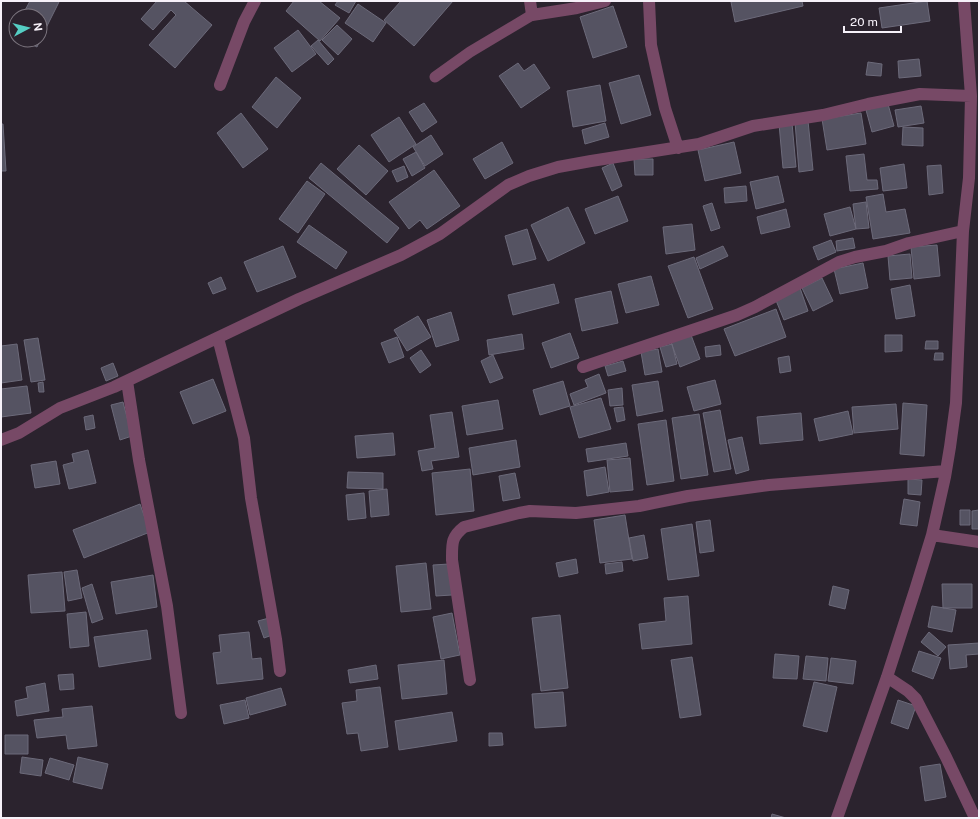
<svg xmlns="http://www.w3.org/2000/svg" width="980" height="819" viewBox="0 0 980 819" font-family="'Public Sans',sans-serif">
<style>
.building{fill:#555362;stroke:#6c6a7a}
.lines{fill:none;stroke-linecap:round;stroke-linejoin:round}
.service{stroke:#774966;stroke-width:11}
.minor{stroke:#774966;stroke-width:12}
</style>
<rect width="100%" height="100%" fill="#2b232e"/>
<path class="building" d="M30,1H56L59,2L40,40V16H22Z
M157,1H184L212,25L175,68L149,45L176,15L171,10L153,30L141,19Z
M294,1H319L340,18L320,41L286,11Z
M338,1H356L349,13L335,5Z
M401,1H453L414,46L384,20Z
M735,1H802L803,6L735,22L731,2Z
M927,1L930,21L882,28L879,8Z
M358,4L386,23L373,42L345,23Z
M613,6L627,47L593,58L580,17Z
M337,25L352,39L338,55L322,40Z
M298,30L316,54L292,72L274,48Z
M23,40H40L37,47Z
M318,40L334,59L328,65L311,46Z
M919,59L921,76L899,78L898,61Z
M868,62L882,64L881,76L866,75Z
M518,63L524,71L534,64L550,88L521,108L499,76Z
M639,75L651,115L621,124L609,83Z
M276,77L301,98L277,128L252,107Z
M600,85L606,121L573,127L567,91Z
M424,103L437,122L422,132L409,112Z
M888,104L894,126L872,132L866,110Z
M921,106L924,123L898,127L895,110Z
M241,113L268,149L243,168L217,133Z
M861,113L866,144L827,150L822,119Z
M399,117L416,144L389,162L371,135Z
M808,121L813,170L799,172L795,122Z
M605,123L609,137L585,144L582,130Z
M792,123L796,167L783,168L779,124Z
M1,124H3L6,171H1Z
M903,127L923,128V146L902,145Z
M431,135L443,154L425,166L413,147Z
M502,142L513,163L485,179L473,159Z
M734,142L741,173L705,181L698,150Z
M359,145L388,171L366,195L337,169Z
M416,152L425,168L412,176L403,159Z
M864,154L867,180H877L878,189L850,191L846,156Z
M634,159H653V175H635Z
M321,163L399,228L387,243L309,178Z
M613,163L622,186L612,191L602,168Z
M904,164L907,188L883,191L880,168Z
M941,165L943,193L929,195L927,166Z
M404,166L408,177L397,182L392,171Z
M434,170L460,206L427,229L420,220L409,229L389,202Z
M778,176L784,202L756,209L750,182Z
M307,181L325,194L298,233L279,219Z
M746,186L747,201L725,203L724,188Z
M883,194L886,212L905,209L910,233L873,239L866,197Z
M618,196L628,221L595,234L585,209Z
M866,202L869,228L856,229L853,204Z
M712,203L720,228L711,231L703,206Z
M568,207L585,243L548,261L531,225Z
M850,207L856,229L830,236L824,214Z
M786,209L790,227L761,234L757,217Z
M692,224L695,250L666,254L663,227Z
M309,225L347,252L336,269L297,242Z
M527,229L536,259L513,265L505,236Z
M853,238L855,248L837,251L836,241Z
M831,240L836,252L818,260L813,247Z
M937,245L940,276L914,279L911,247Z
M283,246L296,277L257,292L244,262Z
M723,246L728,256L700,269L696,258Z
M910,254L912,278L890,280L888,256Z
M694,257L713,309L688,318L668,266Z
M863,263L868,288L840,294L834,269Z
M651,276L659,305L626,313L618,284Z
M221,277L226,289L213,294L208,283Z
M822,278L833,301L813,311L802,288Z
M554,284L559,303L513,315L508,295Z
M910,285L915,316L896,319L891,289Z
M800,288L808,311L784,320L775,298Z
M611,291L618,323L582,331L575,299Z
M776,309L786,337L735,356L724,329Z
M451,312L459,340L436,347L427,320Z
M418,316L431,337L407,351L394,330Z
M570,333L579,358L551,368L542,343Z
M522,334L524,349L489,355L487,340Z
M691,335L700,359L680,367L671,342Z
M885,335H902V351L885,352Z
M397,337L404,357L389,363L381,343Z
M38,338L45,380L31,382L24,340Z
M926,341H938V349H925Z
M17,344L22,380L1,383V346Z
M672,344L677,364L666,367L660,347Z
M720,345L721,355L706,357L705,347Z
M658,349L662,372L645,375L641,352Z
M421,350L431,365L420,373L410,358Z
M935,353H943V360H934Z
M493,355L503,378L490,383L481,361Z
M789,356L791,371L780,373L778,358Z
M623,361L626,371L608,376L605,366Z
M113,363L118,376L106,381L101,368Z
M599,374L606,393L574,405L570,394L588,387L585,380Z
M213,379L226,411L193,424L180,392Z
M715,380L721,404L694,411L687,387Z
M563,381L570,406L540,415L533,390Z
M658,381L663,411L637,416L632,385Z
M43,382L44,392H39L38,383Z
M27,386L31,413L1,417V389Z
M622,388L623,405L610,406L608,390Z
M601,398L611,429L579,438L570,407Z
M498,400L503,429L467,435L462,406Z
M123,402L132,436L120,440L111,405Z
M903,403L927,405L924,456L900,454Z
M896,404L898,429L854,433L852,407Z
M623,407L625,420L617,422L614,408Z
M720,410L731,469L714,472L703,413Z
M848,411L853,434L819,441L814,419Z
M452,412L459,457L431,461L433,469L422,471L418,451L435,448L430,415Z
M801,413L803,440L760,444L757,417Z
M699,414L708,475L681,479L672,418Z
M93,415L95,428L86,430L84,417Z
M666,420L674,481L647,485L638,424Z
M393,433L395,455L357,458L355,436Z
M742,437L749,470L736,474L728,440Z
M516,440L520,467L473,475L469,448Z
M626,443L628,456L588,462L586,449Z
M88,450L96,483L69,489L63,465L74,462L72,454Z
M630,458L633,490L610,492L607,460Z
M56,461L60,484L35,488L31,465Z
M605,467L609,492L587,496L584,471Z
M470,469L474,511L436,515L432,473Z
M348,472L383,473V489L347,488Z
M515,473L520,498L503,501L499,476Z
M908,479L922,480L921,495L908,494Z
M387,489L389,515L371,517L369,491Z
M364,493L366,518L348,520L346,495Z
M904,499L920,502L917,526L900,524Z
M140,504L150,532L84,558L73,530Z
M960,510H970V525H960Z
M979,510V529H972V511Z
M625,515L632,559L600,563L594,520Z
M710,520L714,551L700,553L696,522Z
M692,524L699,576L668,580L661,529Z
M644,535L648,558L633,561L629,538Z
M576,559L578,573L559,577L556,563Z
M622,562L623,571L606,574L605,564Z
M426,563L431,609L401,612L396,566Z
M449,564L452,595L436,596L433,565Z
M77,570L82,598L68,601L64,572Z
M62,572L65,611L31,613L28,575Z
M153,575L157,607L116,614L111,582Z
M92,584L103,619L92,623L82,588Z
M942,584H972V608H943Z
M833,586L849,590L845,609L829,605Z
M688,596L692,644L642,649L639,624L666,621L664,598Z
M932,606L956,610L952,632L928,627Z
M86,612L89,646L70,648L67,614Z
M452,613L460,655L441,659L433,617Z
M560,615L568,688L541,691L532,618Z
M269,618L275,634L264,638L258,621Z
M147,630L151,659L99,667L94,637Z
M249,632L252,659L261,658L263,679L217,684L213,653L221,652L219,635Z
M929,632L946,647L938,656L921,642Z
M979,643V654L966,655L967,667L950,669L948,645Z
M919,651L941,658L933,679L912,671Z
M775,654L799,656L797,679L773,678Z
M806,656L828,658L826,681L803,679Z
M692,657L701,715L680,718L671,660Z
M831,658L856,661L853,684L828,681Z
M444,660L447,694L402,699L398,665Z
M376,665L378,679L350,683L348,670Z
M73,674L74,689L60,690L58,675Z
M814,682L837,687L827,732L803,726Z
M45,683L49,711L17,716L15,701L28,698L26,687Z
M380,687L388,747L361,751L358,733L347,734L342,703L357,701L356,690Z
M281,688L286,705L250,715L246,698Z
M563,692L566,726L535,728L532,694Z
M245,700L249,718L224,724L220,705Z
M898,700L916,706L908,729L891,723Z
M92,706L97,746L68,749L66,735L37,738L34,720L63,717L62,709Z
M452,712L457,741L399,750L395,721Z
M489,733H502L503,745L489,746Z
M5,735H28V754H5Z
M22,757L43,760L41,776L20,773Z
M78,757L108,764L102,789L73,782Z
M50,758L74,765L69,780L45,773Z
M940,764L946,797L925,801L920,767Z
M772,814L786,818H771Z"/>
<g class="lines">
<path class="service" d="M435,77L470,52L532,15"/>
<path class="minor" d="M530,1L532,15L577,8L605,1
M649,1L651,45L665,108L678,148
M220,85L244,22L255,1
M218,338L244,438L251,498L276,639L280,671
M583,367L737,315L755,307L839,262L855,257L886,251L909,243L963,231
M127,381L139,460L167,606L181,713
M1,440L19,433L60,408L114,387L299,299L401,255L440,234L508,185L529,176L558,167L591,161L699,144L753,126L823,115L868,104L920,94L971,96
M932,535L979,542
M887,677L908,691L916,699L946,757L975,818
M470,680L452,560C452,544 451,537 464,527L519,513L530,511L576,513L639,506L688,496L769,485L946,471
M837,818L887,677L916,587L932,535L945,477L950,447L956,403L963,231L969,178L971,96L964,1"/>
</g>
<rect width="980" height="819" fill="none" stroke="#f6f1f9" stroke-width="4"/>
<g transform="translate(28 28) rotate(83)"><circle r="19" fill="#2b232e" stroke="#7c757f"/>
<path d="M0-3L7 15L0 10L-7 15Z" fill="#55cec4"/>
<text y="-6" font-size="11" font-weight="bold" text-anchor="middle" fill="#f6f1f9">N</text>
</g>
<path d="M844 26v6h57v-6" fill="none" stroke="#f6f1f9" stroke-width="2"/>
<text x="850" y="26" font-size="12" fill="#f6f1f9" stroke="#2b232e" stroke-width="3" paint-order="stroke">20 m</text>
</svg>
